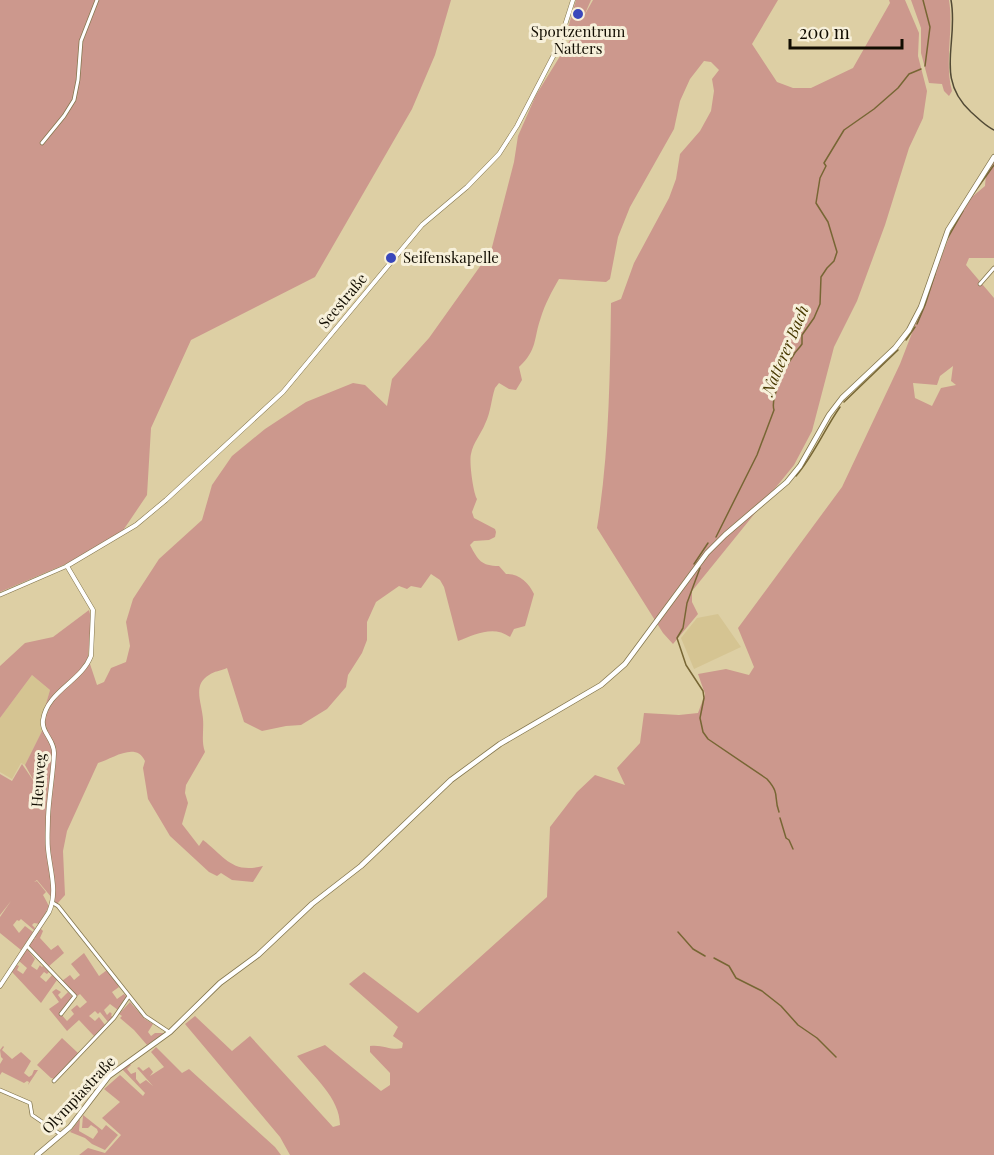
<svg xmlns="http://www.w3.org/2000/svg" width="994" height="1155" viewBox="0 0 994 1155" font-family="'Playfair Display',serif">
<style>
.built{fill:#d5c492}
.green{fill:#cc988d;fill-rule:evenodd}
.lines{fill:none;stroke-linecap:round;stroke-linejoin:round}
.stream{stroke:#776634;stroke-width:1.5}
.minor-casing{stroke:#83764e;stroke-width:4.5}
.tertiary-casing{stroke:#83764e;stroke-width:5}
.secondary-casing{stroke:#83764e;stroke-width:6}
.minor{stroke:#fff;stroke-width:3}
.tertiary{stroke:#fff;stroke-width:4}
.secondary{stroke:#fff;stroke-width:4.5}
.tram{stroke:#524a35;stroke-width:1.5}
.poi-dot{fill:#3947bb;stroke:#f7f0da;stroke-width:2}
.labels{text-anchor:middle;stroke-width:6;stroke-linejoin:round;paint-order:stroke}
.poi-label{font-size:15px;fill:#110c01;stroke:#f7f0da}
.street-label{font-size:15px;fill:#110c01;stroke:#f7f0da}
.water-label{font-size:16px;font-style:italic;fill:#483900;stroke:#f7f0da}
</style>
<rect width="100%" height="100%" fill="#ddcfa4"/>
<path class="built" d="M718,614L741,647L694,669L681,638L697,618Z
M32,675L50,690L43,714L42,731L25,765L21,763L12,779L0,772V718Z"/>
<path class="green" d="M0,0H451L435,55L412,109L315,277L191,340L151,428L147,495L122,532L66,564L0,592Z
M576,0H591L584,16L593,0H778L752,44L777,82L793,88H811L853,68L890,3L889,0H905L919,33L918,56L927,91L923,118L909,148L885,225L857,301L834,347L812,431L794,465L692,591V602L698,614L673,644L663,633L597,528C609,455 610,377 611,303L621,299L634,263L669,198L676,179L680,154L700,131L711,111L714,91L712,79L719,70L711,62L704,61L690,79L680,101L674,129L630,207L618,237L610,279L606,282L559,279C552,291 545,304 541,317C533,340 538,349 519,367L522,380L516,390L509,389L499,383L495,388C491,400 491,412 485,424C481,434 473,443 471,454C469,461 473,492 477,499L472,512L474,518L495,529L496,532L495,537L489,540L474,541L470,545C478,560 481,566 499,566L506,574C519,573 529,583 534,594L525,626L514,629L510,637C494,625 475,634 458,641L444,587L440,580L431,574L421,588L411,586L407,589L399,586L376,602L367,622V640L362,653L348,675L346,687L327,709L301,725L286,726L262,731L244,722L227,668C221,671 214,671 209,675C192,685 202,703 203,719C204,731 201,741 205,752L186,785L185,793L188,803L182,824L199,846L203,840C225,857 232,874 263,866L253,882L232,880L221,873L217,876L209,872L170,836L148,799L143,768L145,761C136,741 112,759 98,763L67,831L63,851L65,895L57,904L37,880L34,882L37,881L46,892L43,895L49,906L40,924L34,923L32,925L35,928L34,930L21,919L19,921L17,920L13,925L19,933L25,926L33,932L21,950L0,933V917L11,901L0,915V774L12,781L22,764L35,783L25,765L42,731L43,714L50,690L32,675L0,718V666L25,643L53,637L89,610L91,618L88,658L97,685L104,682L111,668L126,662L130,646L126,622L133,599L159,559L202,520L212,485L232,456L265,429L306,402L353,383L365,385L387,406L392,379L429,338L491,251L514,162L518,136L536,95L575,32L568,28Z
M911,0H949C954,30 944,62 952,91L949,96L944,91L942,84L929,83L921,53V28Z
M994,161V258H969L966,265L994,298V1155H290L280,1137L185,1024L195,1016L232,1051L250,1036L333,1127L340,1125C340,1098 313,1076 297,1056L325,1045L381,1091L390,1085V1073L370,1052V1046C382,1044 392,1051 402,1048L403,1043L393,1036L398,1027L349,984L364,972L418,1013L547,897L550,827L577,792L595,775L625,785L617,768L640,743L644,713L679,715L698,713L705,694L698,674L726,669L749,675L754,667L738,628L842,487L900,364L951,232L967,201L985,186L986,174ZM953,366L951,381L956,385L941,388L932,406L915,398L913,383L937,385L940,376Z
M41,929L43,931L40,938L51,950L58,945L64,953L48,967L28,946L33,939H36L34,938Z
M27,949L35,959L31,966L37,970L40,965L42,967L43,966L49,972L47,974L44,972L40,977L46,982L52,975L57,980L41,1003L12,972L17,965L19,966L17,970L23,974L27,968L19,961Z
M84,953L99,976L107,970L118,984L119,987L112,992L117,999L124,994L127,997L118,1010L110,1004L104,1010L107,1015L110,1012L112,1014L111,1015L113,1018L108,1022L100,1012L98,1014L95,1011L89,1016L95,1021L99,1017L105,1025L94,1036L79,1020L67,1031L49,1009L59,1002L52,992L56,989L61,992L58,995L61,999L68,992L73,998L60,1013L67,1021L74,1014L71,1010L77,1005L80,1008L87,1002L80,994L76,997L62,981L70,975L74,980L80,975L71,964Z
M130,1002L145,1019L153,1024L148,1032L151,1036L155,1033H165L147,1045L134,1030L120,1018L122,1016L119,1014Z
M62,1038L78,1053L55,1079L51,1078L37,1065Z
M3,1046L4,1047L2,1050L12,1059L21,1052L31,1061L24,1073L29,1077L32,1075L34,1070H38L28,1085L29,1082L27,1081L24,1083L2,1072L0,1075V1064L3,1059L1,1057L0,1050Z
M156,1047L182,1073L189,1069L275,1147L281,1155H79L88,1148L105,1153L121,1135L102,1118L120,1102L104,1089L120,1075L143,1096L145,1093L121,1068L129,1063L131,1065L127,1069L131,1074L136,1072V1079L140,1084L146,1080L153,1086L137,1068L139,1067L143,1071L149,1067L153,1072L150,1076L164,1067L151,1052Z
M83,1115L102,1130L106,1125L118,1135L105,1150L92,1144L85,1138L70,1132L80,1119L79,1131L93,1139L98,1132L97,1129L91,1125L88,1128H82Z"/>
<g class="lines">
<path class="stream" d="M923,0L930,27L925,66
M971,197L994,165
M946,241L963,211
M917,324L925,305L935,274
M906,340L915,327
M844,402L898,350
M796,476C814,455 824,430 840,407
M716,537L757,455L774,410C770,398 786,366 793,356C795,351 799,349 802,344V335L814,318L820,304L821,277L827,268L834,261L837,252L828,222L816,203L820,178L826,166L824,163L844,130L874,109L898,88L909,74L921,69
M694,564L708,543
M700,568L687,603L683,628L677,638L686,665L703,691L704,698L700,718L703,732L708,739L767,779C781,795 773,796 779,812
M780,818L786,838L789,840L793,849
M678,932L693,949L705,956
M714,958L729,966L736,978L762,991L781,1006L798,1025L817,1038L836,1057"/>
<defs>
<path id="minor" d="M42,143L64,116L74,100L78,80L81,41L97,0
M980,284L994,268
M0,595L67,566
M53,903L58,906L145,1016L169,1032
M27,946L75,996L61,1014
M54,1081L114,1018L129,996
M0,1090L30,1103L32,1115L60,1134"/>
<path id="tertiary" d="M0,986L49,912C58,892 50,870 48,849C47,839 48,828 48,817C49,796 53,775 54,754C55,740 41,733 43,720C47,691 81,682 91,656L93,610L67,566L136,525L166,500L283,392L422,225L467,187L499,154L517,126L558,47L573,0"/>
<path id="secondary" d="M37,1155L70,1127L109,1076L170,1032L220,983L258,955L312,904L361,866L451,780L500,744L601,685L625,664L707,553L725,535L787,482L800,466L829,415L842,398L895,348L909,330L921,307L948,230L994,157"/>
</defs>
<use href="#minor" class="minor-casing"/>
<use href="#tertiary" class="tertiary-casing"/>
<use href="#secondary" class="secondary-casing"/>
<use href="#minor" class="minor"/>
<use href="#tertiary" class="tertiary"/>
<use href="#secondary" class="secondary"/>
<path class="tram" d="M951,0C959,42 934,78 971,112C979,119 985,126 994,130"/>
</g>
<g class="poi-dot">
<circle cx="578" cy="14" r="6"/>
<circle cx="391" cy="258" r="6"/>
</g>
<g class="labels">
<g class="poi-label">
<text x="578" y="37">Sportzentrum<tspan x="578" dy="17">Natters</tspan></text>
<text x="403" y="263" text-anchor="start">Seifenskapelle</text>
</g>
<g class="street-label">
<text transform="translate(343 301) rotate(-50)" y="5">Seestraße</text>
<text transform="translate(39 780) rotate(-86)" y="5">Heuweg</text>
<text transform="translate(79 1095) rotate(-47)" y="5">Olympiastraße</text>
</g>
<g class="water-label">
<text transform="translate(785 350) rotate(-67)" y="6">Natterer Bach</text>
</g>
</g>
<path d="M790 39v9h112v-9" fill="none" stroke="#110c01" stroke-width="3"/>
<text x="799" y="39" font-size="18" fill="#110c01" stroke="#f7f0da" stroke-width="4.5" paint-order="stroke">200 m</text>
</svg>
